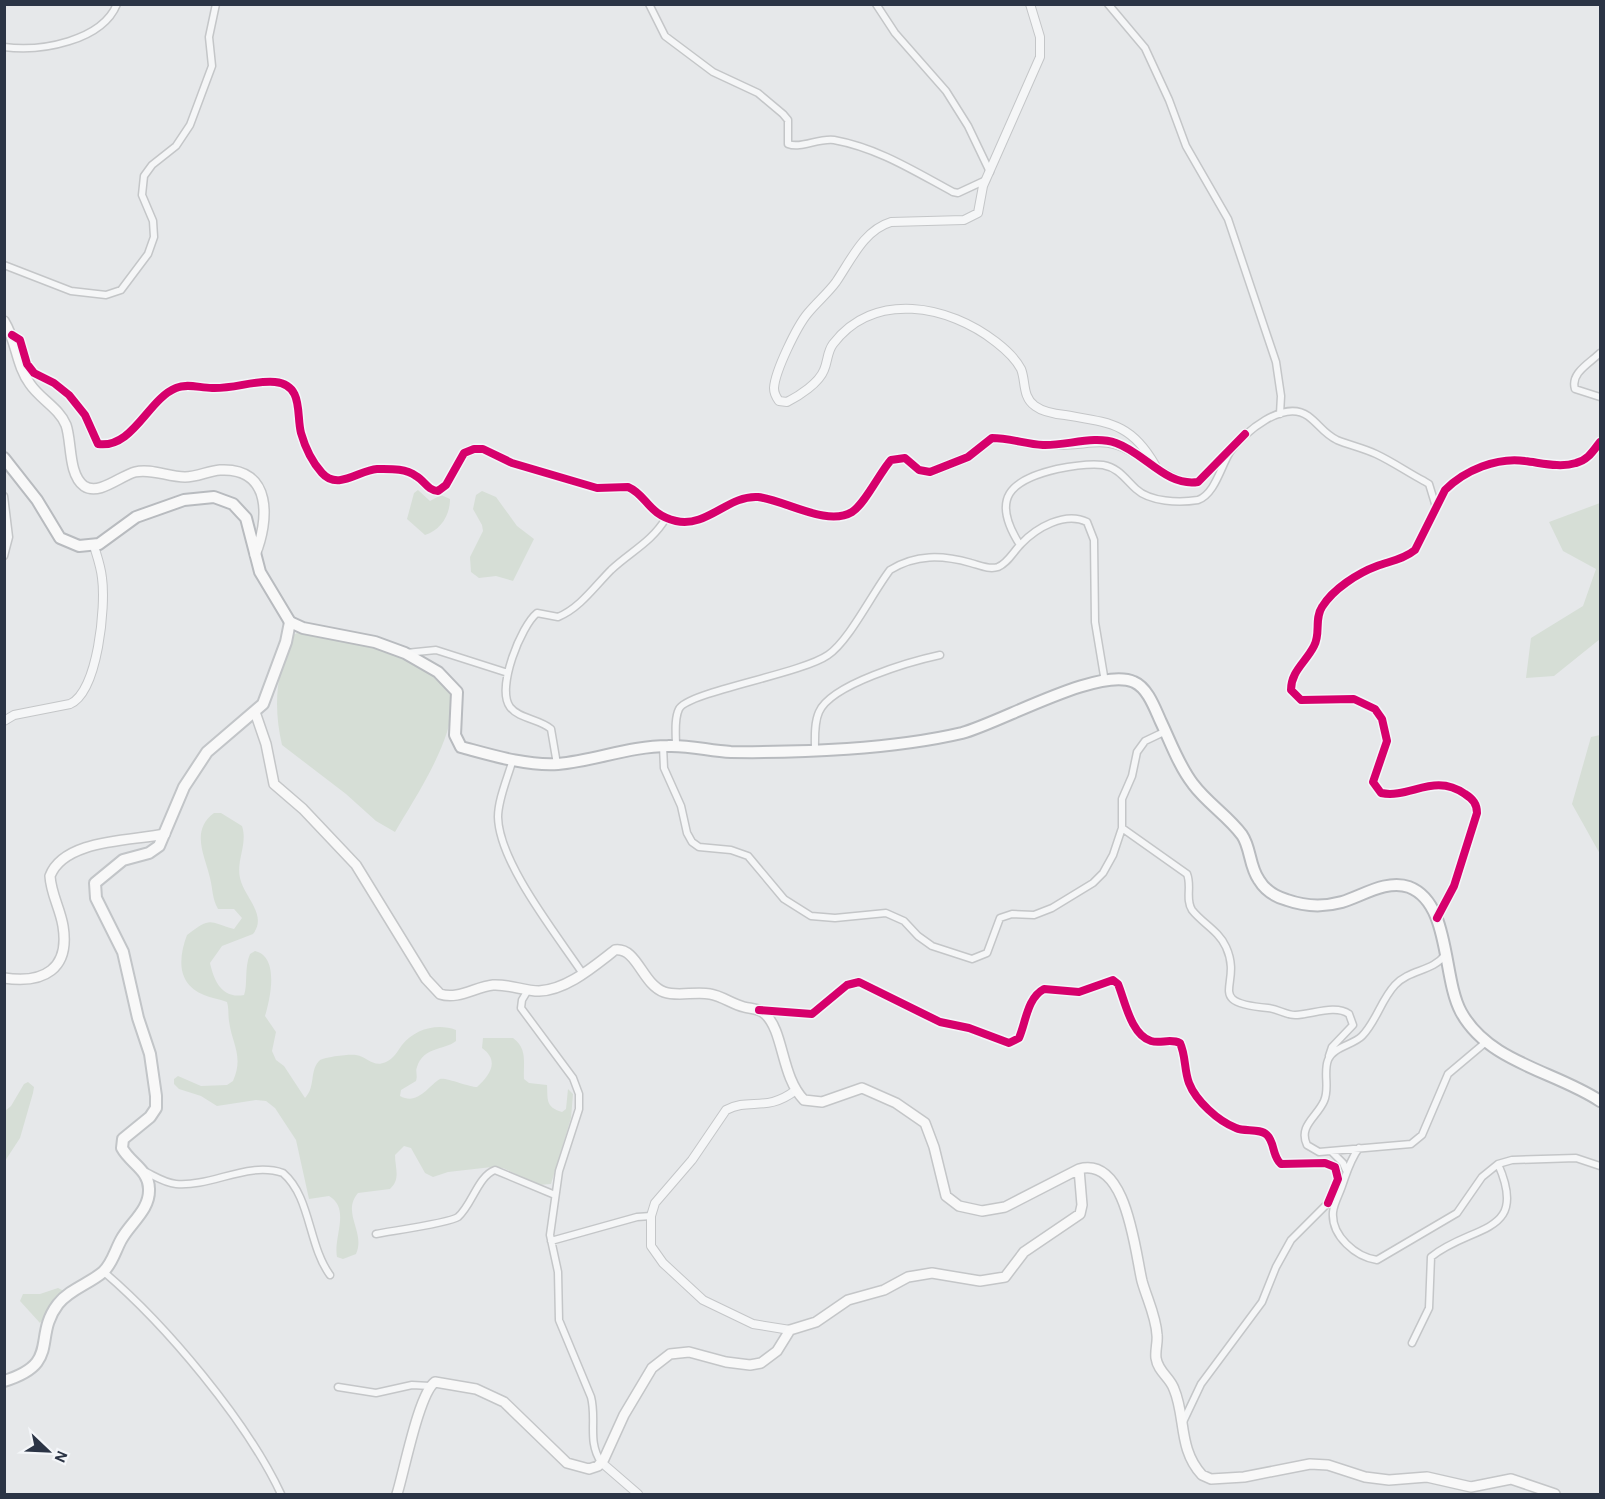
<svg xmlns="http://www.w3.org/2000/svg" width="1605" height="1499" viewBox="0 0 1605 1499" font-family="'Alegreya Sans',sans-serif">
<style>
.green{fill:#d6ded6}
.lines{fill:none;stroke-linecap:round;stroke-linejoin:round}
.minor-casing{stroke:#c4c6c8;stroke-width:9}
.tertiary-casing{stroke:#c4c6c8;stroke-width:10}
.secondary-casing{stroke:#c4c6c8;stroke-width:12}
.primary-casing{stroke:#c2c5c8;stroke-width:14}
.trunk-casing{stroke:#b8bbbf;stroke-width:14}
.minor{stroke:#f5f6f7;stroke-width:6}
.tertiary{stroke:#f5f6f7;stroke-width:8}
.secondary{stroke:#f8f8f8;stroke-width:9}
.primary{stroke:#f8f8f8;stroke-width:10}
.trunk{stroke:#f8f8f8;stroke-width:10}
.cycleway-casing{stroke:#f4f6f9;stroke-width:11}
.cycleway{stroke:#d6006c;stroke-width:8}
</style>
<rect width="100%" height="100%" fill="#e6e8ea"/>
<path class="green" d="M418,490L430,501L441,495L450,499C450,515 441,530 425,535L407,519L414,493Z
M482,491L496,497L517,526L534,539L513,581L496,576L479,578L471,572L470,557L483,531L482,525L473,509L476,495Z
M1600,503V639L1554,676L1526,678L1531,638L1583,606L1596,569L1563,551L1549,522Z
M297,633C329,635 442,657 451,693C460,732 414,799 395,832L376,821L346,794L282,745C273,706 276,672 293,635Z
M1600,735V854L1572,804L1591,737Z
M214,813H221L242,826C248,844 236,860 240,878C244,897 268,915 253,934L222,946L210,963C214,981 222,999 244,995C248,985 244,968 250,954L255,951C280,957 270,999 265,1016L276,1032L272,1051L276,1060L284,1066L305,1098C316,1087 309,1070 320,1060C326,1057 349,1054 356,1055C368,1057 373,1068 386,1062C394,1058 397,1052 402,1045C415,1029 437,1023 456,1030V1041C443,1051 424,1046 417,1067C415,1072 418,1075 416,1081L401,1090L400,1096C418,1106 429,1085 440,1079C445,1077 469,1087 477,1087C490,1075 500,1061 482,1048L483,1038H513C528,1049 523,1063 524,1079L529,1083L547,1085C548,1099 545,1107 562,1112L566,1109L568,1089L573,1094L571,1118L551,1184L539,1185L503,1168L492,1167L448,1172L433,1177L425,1173L411,1148L404,1146L395,1155C395,1168 401,1179 390,1189L358,1193C341,1213 366,1232 356,1254L343,1259L337,1257C333,1237 351,1209 329,1196L309,1199L296,1140L275,1108L266,1101L256,1100L217,1106L201,1096L179,1089L174,1084V1079L178,1076L201,1086L227,1085L233,1081C244,1056 232,1044 229,1021C228,1014 229,1009 227,1002C219,999 211,998 204,995C177,984 178,959 187,935C212,916 208,922 234,929L242,918L234,909H218C212,898 213,890 210,878C205,855 190,831 214,813Z
M28,1082L34,1087L33,1093L20,1138L5,1161V1111L11,1106L24,1084Z
M58,1288L64,1291L63,1294L40,1323L20,1301L23,1294H40Z"/>
<g class="lines">
<defs>
<path id="minor" d="M649,4L665,36L713,72L758,93L783,114L788,120V144C801,149 818,138 834,140C878,148 914,171 953,192L958,193L986,180
M876,4L895,33L946,91L968,126L990,172
M1108,4L1145,48L1169,100L1186,146L1228,219L1276,362L1281,396L1280,414
M4,47C41,52 102,41 117,4
M4,265L71,291L106,295L121,290L148,254L154,237L153,221L142,195L144,176L152,165L176,146L190,125L212,66L209,37L216,4
M1600,353C1590,363 1570,373 1575,389L1600,397
M1157,469L1181,481L1198,482L1228,452
M4,496L9,537L4,556
M1020,545C990,498 1010,480 1057,469C1072,466 1088,463 1103,465C1119,468 1125,479 1136,489C1150,502 1179,503 1198,500C1215,494 1221,466 1230,452C1244,432 1284,399 1308,416C1319,424 1324,434 1337,440C1349,445 1363,448 1376,454C1393,462 1407,472 1424,481L1429,484L1436,507
M406,653L436,650L508,673
M663,746L664,768L681,806L687,833L692,842L699,847L731,850L748,856L784,899L811,916L835,918L886,913L904,921L918,936L932,946L972,959L987,953L1000,918L1012,914L1034,915L1052,908L1093,883L1103,873L1113,855L1122,828V799L1132,776L1137,752L1145,741L1166,731
M676,746C676,735 674,719 679,709C687,692 801,674 828,655C849,641 873,592 890,570C916,554 942,555 971,563C979,565 989,570 998,567C1008,563 1013,552 1021,544C1036,528 1065,511 1087,522L1094,540L1095,622L1105,682
M815,750C815,738 814,723 819,712C831,684 912,661 940,655
M513,759C508,777 498,799 498,817C499,863 557,935 583,974
M557,764L551,729C540,719 519,719 510,707C496,688 521,626 537,613L558,617C580,608 595,586 611,570C630,552 652,542 666,518
M1122,828L1187,874C1192,886 1185,899 1192,910C1202,923 1219,931 1226,947C1244,986 1202,1002 1268,1008C1278,1009 1286,1015 1295,1015C1311,1015 1335,1004 1349,1014L1353,1025L1332,1047L1329,1056
M1437,918L1454,886L1477,813C1477,804 1473,799 1465,794C1434,772 1410,799 1381,793L1373,782L1387,741L1382,719L1375,709L1354,699L1301,700L1291,690C1291,671 1306,662 1314,646C1321,634 1314,619 1322,607C1333,589 1358,573 1377,566C1391,561 1404,559 1415,550L1445,490C1465,470 1497,457 1525,461C1542,463 1560,468 1576,463C1588,460 1593,451 1600,442
M1445,955C1432,972 1410,969 1395,985C1381,1000 1376,1022 1362,1036C1353,1045 1333,1047 1328,1060C1323,1073 1330,1088 1324,1101C1317,1117 1298,1126 1307,1145L1319,1152L1411,1144L1422,1135L1448,1074L1486,1042
M528,990L522,1000L521,1008L573,1078L579,1094V1109L559,1171L550,1235L558,1272L559,1320L591,1397C597,1420 587,1441 601,1462
M761,1010L812,1014L847,985L859,982L940,1022L969,1028L1009,1043L1019,1038C1026,1022 1027,998 1044,989L1079,992L1113,980L1118,984C1125,1001 1131,1035 1151,1041C1161,1044 1170,1038 1180,1043C1186,1056 1184,1070 1189,1083C1196,1101 1218,1121 1236,1128C1245,1132 1260,1128 1267,1135C1275,1143 1272,1156 1281,1164L1325,1163L1335,1167L1338,1179L1328,1203
M1359,1148C1350,1160 1347,1172 1342,1186C1339,1195 1334,1203 1333,1212C1331,1236 1356,1257 1377,1260L1457,1213L1482,1177L1498,1164L1512,1160L1576,1158L1600,1166
M1332,1152L1343,1163L1346,1170
M146,1172C156,1177 165,1183 176,1184C212,1187 248,1161 283,1173C311,1197 308,1245 330,1275
M376,1234C391,1231 450,1223 458,1217C472,1205 478,1176 495,1170L555,1195
M551,1241L637,1217L651,1216
M104,1272C166,1325 246,1420 281,1494
M1412,1343L1429,1308L1431,1257C1471,1224 1530,1236 1498,1164
M338,1387L376,1393L412,1385L430,1386
M1183,1422L1201,1384L1262,1302L1276,1267L1291,1240L1330,1201"/>
<path id="tertiary" d="M1030,4L1040,37V57L983,186L978,213L964,220L891,222C864,230 851,260 836,282C828,293 817,302 808,313C797,326 775,371 774,388C774,393 776,397 779,401L787,402C799,396 819,383 824,370C828,361 827,352 833,344C874,290 949,305 996,342C1005,349 1016,359 1021,369C1026,381 1022,397 1035,406C1043,412 1055,414 1065,415C1110,423 1131,423 1155,465
M12,335L20,340L27,364L34,373L54,383L69,395L85,415L98,444C133,449 148,399 176,388C187,383 200,388 212,388C233,389 255,380 275,382C304,385 296,414 301,433C305,447 312,462 322,473C338,491 359,470 377,469C390,469 405,468 416,476C425,481 427,490 438,491L446,485L464,453L474,449H483L512,463L597,488L628,487C647,495 647,514 676,521C707,528 728,495 758,497C785,500 827,527 852,512C865,504 880,472 891,460L905,458L919,470L930,472L968,457L992,438C1010,438 1026,445 1043,445C1103,447 1104,428 1157,469
M4,721L14,715L70,704C98,692 106,606 102,578C101,567 97,556 94,546
M790,1330L753,1324L703,1300L663,1263L651,1246V1216L655,1203L692,1160L726,1110C750,1097 766,1113 796,1090
M601,1462L638,1494"/>
<path id="secondary" d="M4,321C17,342 16,365 30,384C40,399 59,408 66,425C72,442 68,474 84,486C99,496 120,476 135,472C151,468 168,477 185,477C197,477 208,471 220,470C273,467 269,521 255,555
M255,712L266,744L274,784L303,809L356,865L426,979L440,994C458,1000 475,987 493,985C509,984 524,991 539,991C567,990 594,966 615,950C637,947 642,984 664,992C678,997 695,991 710,994C722,996 732,1004 744,1007C751,1009 759,1008 765,1014C784,1031 781,1077 804,1100L822,1102L862,1088L896,1103L925,1123L934,1147L946,1196L959,1206L982,1211L1005,1207L1079,1169C1127,1156 1135,1252 1142,1281C1147,1299 1156,1316 1157,1335C1158,1342 1155,1350 1156,1358C1158,1372 1170,1377 1174,1389C1186,1417 1178,1449 1202,1475L1211,1479L1244,1477L1310,1464L1328,1465L1365,1477L1389,1480L1427,1477L1471,1487L1511,1479L1555,1494
M4,978C44,984 70,969 63,926C60,908 51,894 50,876C64,839 131,841 165,834
M397,1494C404,1472 419,1393 435,1382L476,1389L504,1402L567,1463L589,1469L598,1466L604,1459L624,1415L652,1368L670,1354L689,1352L726,1362L750,1365L761,1363L777,1351L790,1330L816,1322L848,1300L884,1290L908,1277L932,1273L980,1281L1005,1277L1024,1252L1080,1214L1082,1205L1079,1169"/>
<path id="primary" d="M4,1381C62,1363 32,1338 58,1304C70,1289 89,1284 103,1272C112,1264 115,1251 121,1240C130,1223 150,1210 149,1189C149,1170 130,1163 122,1148L123,1139L150,1117L156,1108V1096L150,1054L138,1018L123,952L96,898L95,883L123,860L149,853L159,846L184,787L207,752L263,704L286,642L290,622"/>
<path id="trunk" d="M4,458L37,500L60,538L79,546L99,544L136,517L184,500L214,497L233,504L246,518L260,572L290,622L303,628L375,642L405,653L438,672L457,692L455,735L461,747C491,755 526,766 558,764C594,761 630,746 668,746C689,745 710,751 731,752C801,753 894,749 962,733C1000,723 1099,666 1134,682C1148,688 1155,709 1161,722C1171,743 1179,766 1193,784C1207,803 1228,816 1242,835C1251,848 1249,866 1259,880C1265,890 1276,897 1287,900C1304,906 1324,907 1342,902C1362,896 1387,879 1409,887C1451,903 1442,977 1461,1012C1489,1063 1555,1071 1600,1101"/>
</defs>
<use href="#minor" class="minor-casing"/>
<use href="#tertiary" class="tertiary-casing"/>
<use href="#secondary" class="secondary-casing"/>
<use href="#primary" class="primary-casing"/>
<use href="#trunk" class="trunk-casing"/>
<use href="#minor" class="minor"/>
<use href="#tertiary" class="tertiary"/>
<use href="#secondary" class="secondary"/>
<use href="#primary" class="primary"/>
<use href="#trunk" class="trunk"/>
<defs>
<path id="cycleway" d="M12,335L20,340L27,364L34,373L54,383L69,395L85,415L98,444C133,449 148,399 176,388C187,383 200,388 212,388C233,389 255,380 275,382C304,385 296,414 301,433C305,447 312,462 322,473C338,491 359,470 377,469C390,469 405,468 416,476C425,481 427,490 438,491L446,485L464,453L474,449H483L512,463L597,488L628,487C647,495 647,514 676,521C707,528 728,495 758,497C785,500 827,527 852,512C865,504 880,472 891,460L905,458L919,470L930,472L968,457L992,438C1009,438 1026,444 1043,445C1066,446 1094,435 1116,443C1145,453 1166,487 1198,482L1245,434
M1437,918L1454,886L1477,813C1477,804 1473,799 1465,794C1434,772 1410,799 1381,793L1373,782L1387,741L1382,719L1375,709L1354,699L1301,700L1291,690C1291,671 1306,662 1314,646C1321,634 1314,619 1322,607C1333,589 1358,573 1377,566C1391,561 1404,559 1415,550L1445,490C1465,470 1497,457 1525,461C1542,463 1560,468 1576,463C1588,460 1593,451 1600,442
M759,1010L812,1014L847,985L859,982L940,1022L969,1028L1009,1043L1019,1038C1026,1022 1027,998 1044,989L1079,992L1113,980L1118,984C1125,1001 1131,1035 1151,1041C1161,1044 1170,1038 1180,1043C1186,1056 1184,1070 1189,1083C1196,1101 1218,1121 1236,1128C1245,1132 1260,1128 1267,1135C1275,1143 1272,1156 1281,1164L1325,1163L1335,1167L1338,1179L1328,1203"/>
</defs>
<use href="#cycleway" class="cycleway-casing"/>
<use href="#cycleway" class="cycleway"/>
</g>
<rect width="1605" height="1499" fill="none" stroke="#2b3445" stroke-width="12"/>
<g transform="translate(48 1451) rotate(113)" stroke="#f4f6f9" stroke-width="4.5" paint-order="stroke">
<path d="M0-4.5L10 22L0 15L-10 22Z" fill="#2b3445"/>
<text y="-9" font-size="16" font-weight="bold" text-anchor="middle" fill="#2b3445">N</text>
</g>
</svg>
